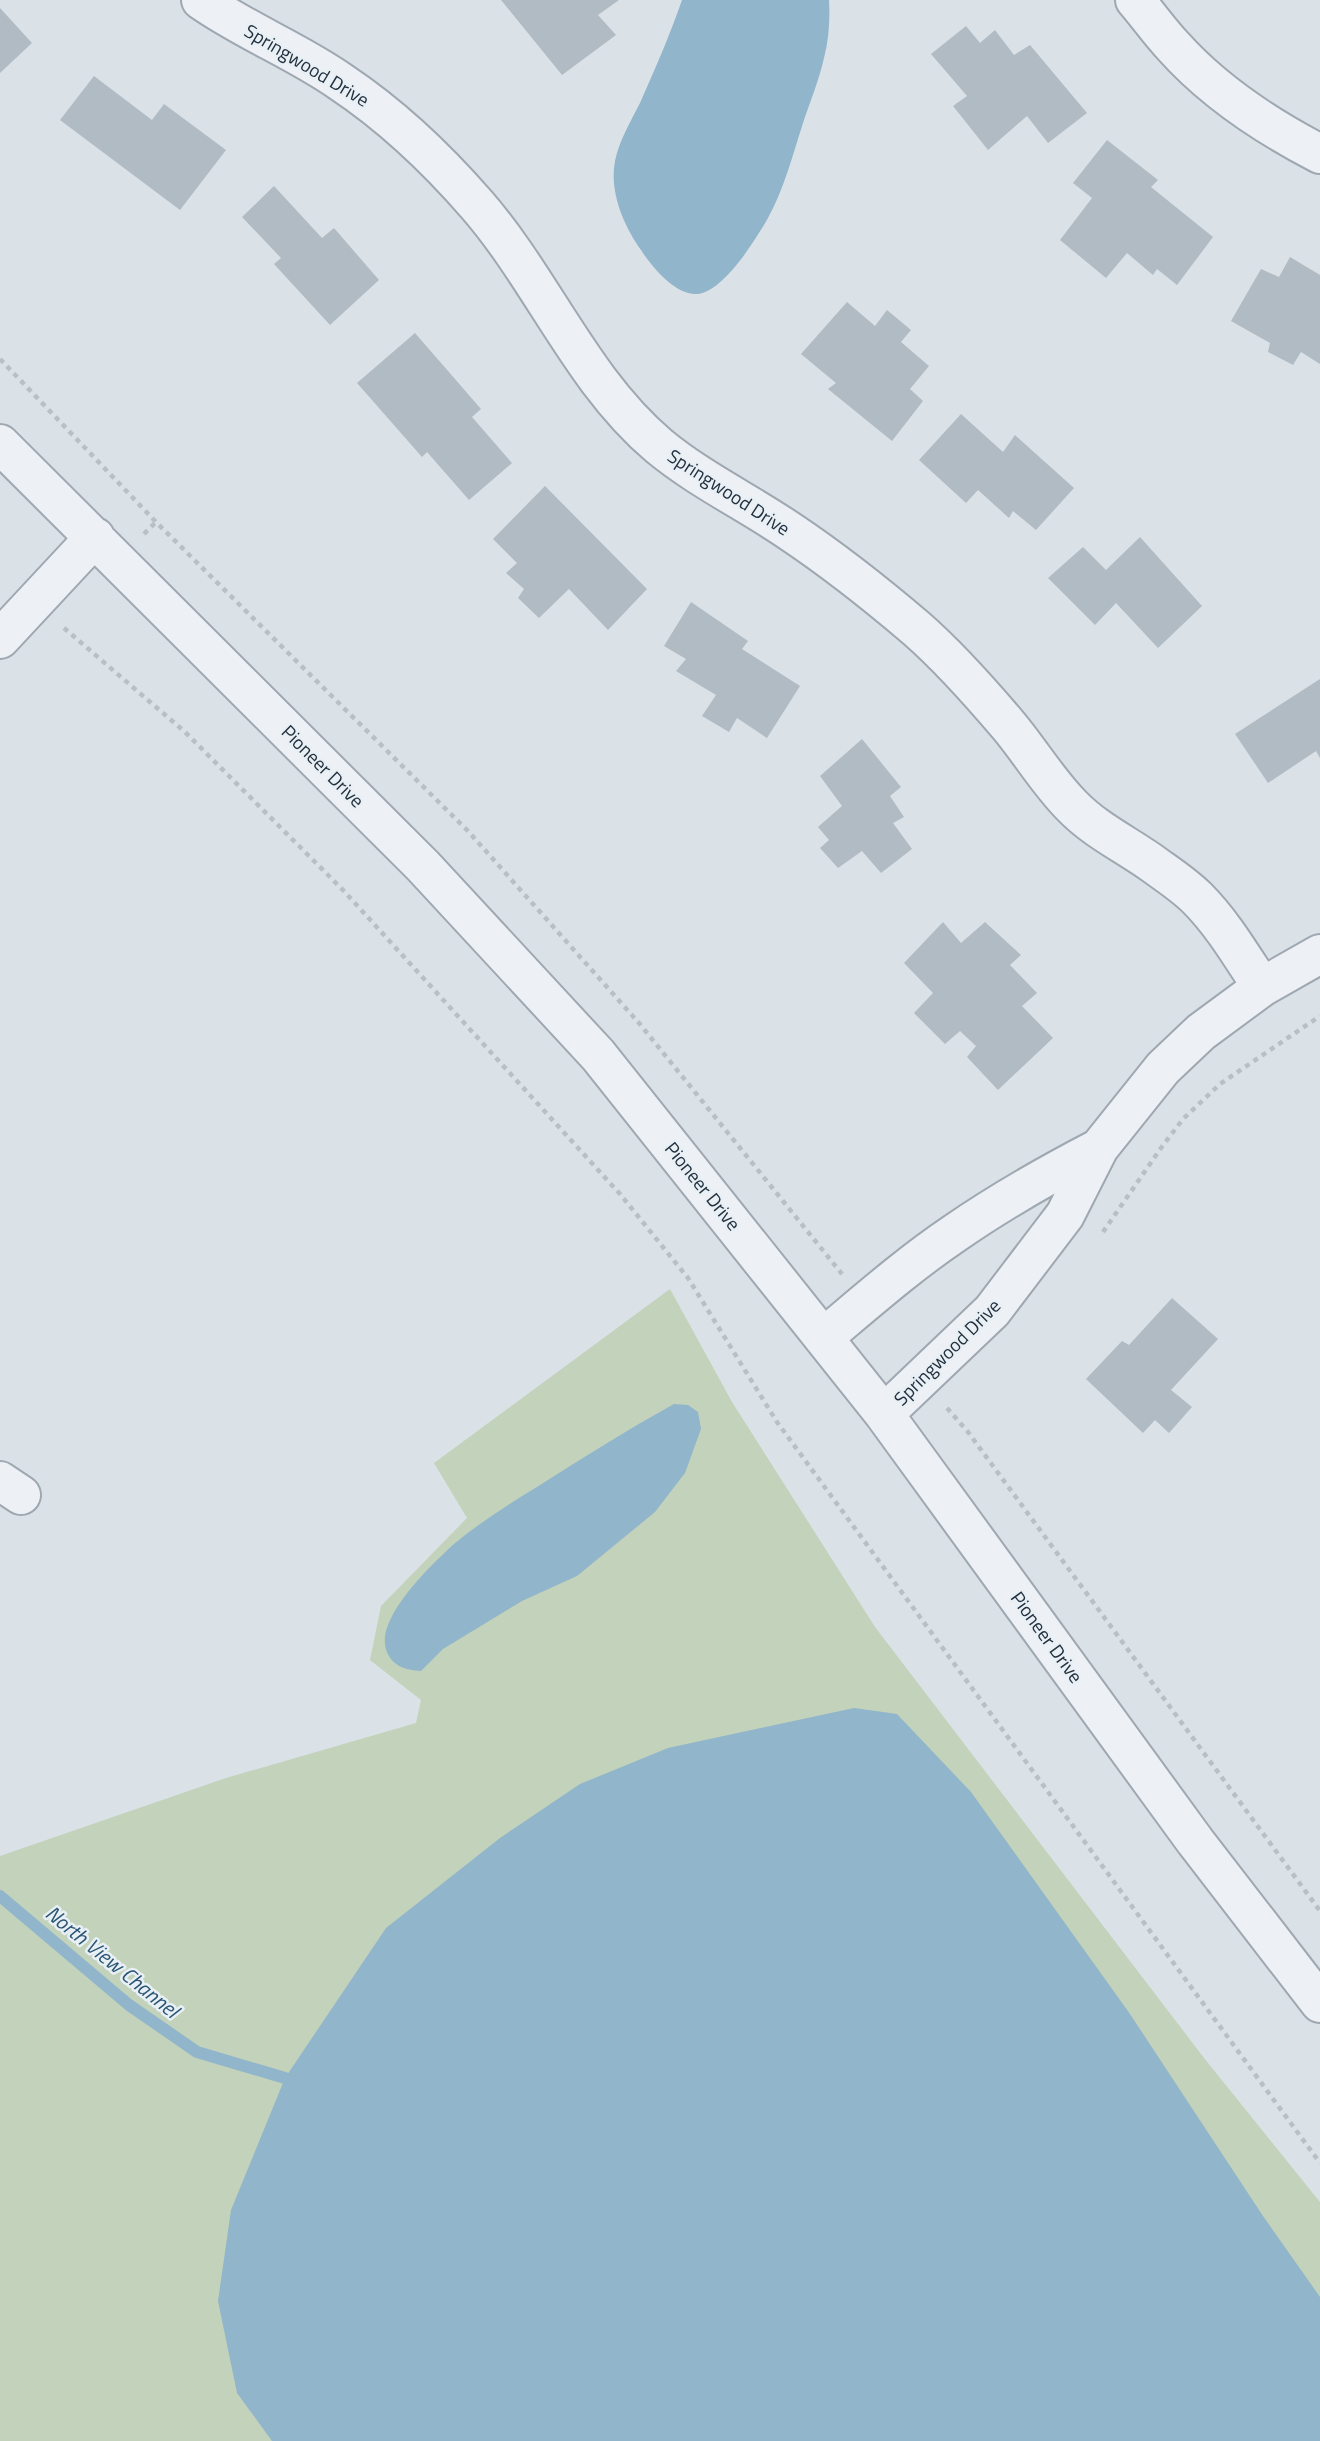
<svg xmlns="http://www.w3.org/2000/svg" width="1320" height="2441" viewBox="0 0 1320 2441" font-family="'Titillium Web',sans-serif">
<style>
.green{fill:#c3d2ba}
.water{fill:#91b5cb}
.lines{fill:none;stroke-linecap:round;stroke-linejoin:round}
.stream{stroke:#91b5cb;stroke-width:12}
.building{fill:#b1bbc4}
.minor-casing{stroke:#9fa8b1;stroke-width:42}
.path{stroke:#b8bfc5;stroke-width:4.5;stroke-dasharray:5 5;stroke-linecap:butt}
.minor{stroke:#edf1f5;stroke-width:38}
.labels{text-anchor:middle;stroke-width:5;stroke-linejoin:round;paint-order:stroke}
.street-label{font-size:19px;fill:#23303e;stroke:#e9f0f5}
.water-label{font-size:21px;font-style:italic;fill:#2a5575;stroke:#e9f0f5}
</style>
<rect width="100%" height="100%" fill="#dae1e7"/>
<path class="green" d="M670,1289L732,1402L875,1627L1204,2058L1320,2202V2441H0V1856L226,1778L416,1723L421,1700L370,1660L381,1606L467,1518L434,1463Z"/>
<path class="water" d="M682,0H829C830,19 829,39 824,58C819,80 810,102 803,123C793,154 784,189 768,218C756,239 724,291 698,294C676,296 652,267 641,250C624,226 609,192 615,161C619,141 631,121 640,103C655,69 670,35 682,0Z
M674,1404L688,1405L698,1412L701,1429L685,1473L655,1512L577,1576L522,1601L443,1649L421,1671C407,1670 393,1667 387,1652C373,1620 431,1565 454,1544C479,1523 509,1504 537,1487C582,1458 627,1430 674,1404Z
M854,1708L897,1714L971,1792L1130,2014L1263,2216L1320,2297V2441H272L237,2393L218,2301L231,2210L285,2078L386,1928L500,1838L580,1784L668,1748Z"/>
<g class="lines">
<path class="stream" d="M0,1896L129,2005L197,2052L285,2078"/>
</g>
<path class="building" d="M501,0H619L598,15L616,35L562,75Z
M0,8L32,43L0,73Z
M966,26L980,43L995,30L1014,55L1030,45L1087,113L1048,143L1027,116L988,150L953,106L967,96L931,54Z
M94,76L152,120L164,104L226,150L180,210L60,120Z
M1107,140L1158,180L1151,187L1213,237L1177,285L1157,269L1153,275L1127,253L1106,278L1060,240L1092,198L1073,183Z
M274,186L322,238L334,228L379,280L330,325L274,264L281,258L242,217Z
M1290,257L1320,275V364L1301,352L1293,365L1268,352L1270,343L1231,321L1261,269L1279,277Z
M847,302L875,326L887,310L911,330L901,342L929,366L910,389L923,401L892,441L828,389L836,383L801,354Z
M415,333L481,409L472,417L512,463L469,500L427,452L422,457L357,383Z
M961,414L1003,452L1015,435L1074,488L1036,530L1013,511L1009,518L978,490L966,503L919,460Z
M545,486L647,589L608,630L569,589L539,618L518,598L524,589L506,573L517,563L493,539Z
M1140,537L1202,606L1158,648L1116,603L1095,625L1048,578L1083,547L1106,570Z
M691,602L748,641L742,649L800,686L767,738L737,718L729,732L702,716L716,695L676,671L686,659L664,646Z
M1320,679V758L1316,751L1268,783L1235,734Z
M862,739L901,787L890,796L904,817L893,823L912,849L881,873L862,851L838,868L820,848L829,840L818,827L842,806L820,776Z
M943,922L961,943L985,922L1021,955L1010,965L1037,993L1022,1006L1053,1038L998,1090L967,1057L976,1046L960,1031L945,1044L914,1013L933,993L904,963Z
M1172,1298L1218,1339L1171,1390L1192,1407L1169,1433L1155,1420L1143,1433L1086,1379L1122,1341L1129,1345Z"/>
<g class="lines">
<defs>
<path id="minor" d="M201,0C245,31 297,51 341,82C392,116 437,159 477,205C543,281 581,380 659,446C699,479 745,501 788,530C833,560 876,594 917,629C950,658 980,692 1008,725C1030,751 1048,782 1072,806C1096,831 1129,846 1156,866C1170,876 1185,886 1197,898C1223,924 1242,957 1262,987
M1135,0C1148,15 1159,31 1173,46C1214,92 1266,126 1320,154
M0,444L423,866L598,1055L884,1414L1195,1841L1320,2003
M0,639L95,537
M824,1337C867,1301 909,1264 955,1233C1001,1201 1049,1174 1099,1148
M884,1414L992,1311L1065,1215L1099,1148L1163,1068L1201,1032L1262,987L1320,954
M0,1481L21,1495"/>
</defs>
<use href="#minor" class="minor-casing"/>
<path class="path" d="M0,359L156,522L468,831L639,1023L842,1274
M144,534L156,522
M64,628L185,732L343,890L620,1194L688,1278L777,1422L1320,2163
M1103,1232L1161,1148L1183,1119L1220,1084L1320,1016
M947,1408L968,1432L1320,1911"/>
<use href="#minor" class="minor"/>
</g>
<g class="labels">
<g class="street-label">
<text transform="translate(307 65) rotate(31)" y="7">Springwood Drive</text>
<text transform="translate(729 492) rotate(33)" y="7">Springwood Drive</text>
<text transform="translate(323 766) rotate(45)" y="7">Pioneer Drive</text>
<text transform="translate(703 1186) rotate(51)" y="7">Pioneer Drive</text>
<text transform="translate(947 1352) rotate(-45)" y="7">Springwood Drive</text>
<text transform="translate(1047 1637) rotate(54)" y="7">Pioneer Drive</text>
</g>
<g class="water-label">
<text transform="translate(112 1962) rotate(39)" y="7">North View Channel</text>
</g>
</g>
</svg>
